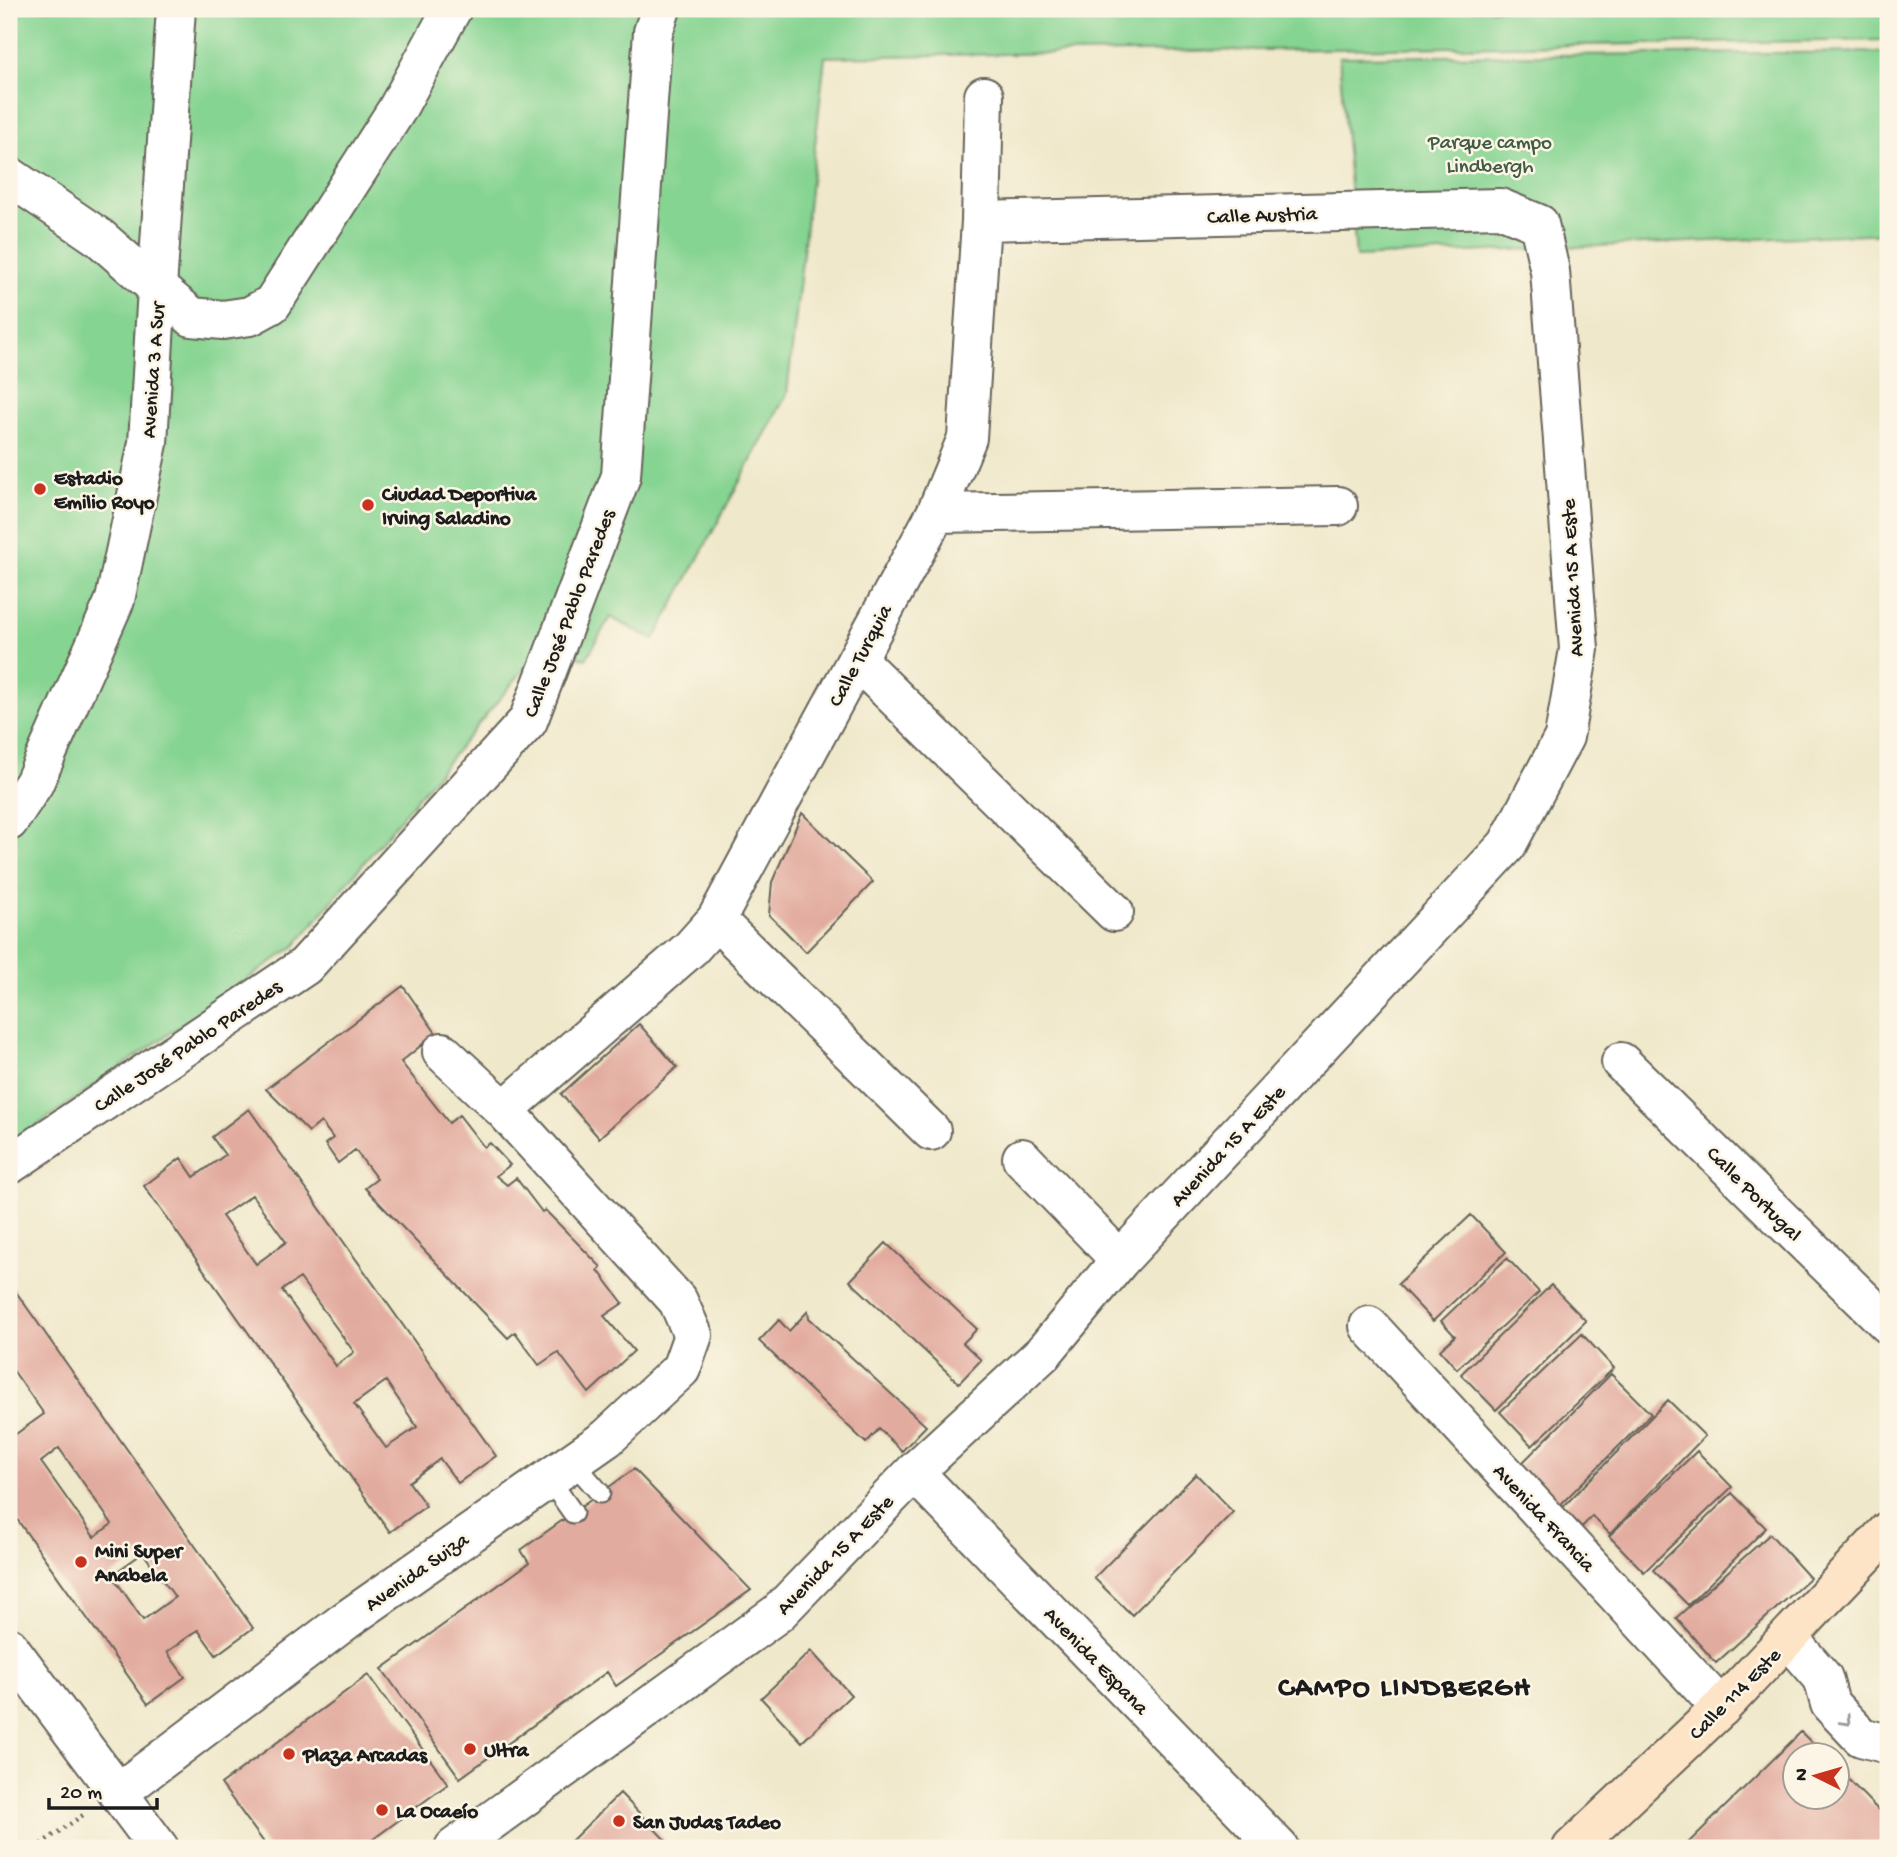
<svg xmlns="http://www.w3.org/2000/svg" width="1897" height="1857" viewBox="0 0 1897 1857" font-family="'Gochi Hand',sans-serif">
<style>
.green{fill:#86d492;stroke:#517857;stroke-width:2}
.building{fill:#e2ab9f;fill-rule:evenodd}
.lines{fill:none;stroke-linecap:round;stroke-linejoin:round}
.lane-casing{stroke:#666359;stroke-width:23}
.street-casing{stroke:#666359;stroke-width:42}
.secondary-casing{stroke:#666359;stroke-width:42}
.path{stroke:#666359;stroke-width:4.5;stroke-dasharray:2 5;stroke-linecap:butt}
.lane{stroke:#fff;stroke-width:19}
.street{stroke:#fff;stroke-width:38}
.secondary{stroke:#fee4c6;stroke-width:38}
.oneway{stroke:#999}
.poi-dot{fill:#c8321e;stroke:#fcf5e5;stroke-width:2.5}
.labels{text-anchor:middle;stroke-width:5;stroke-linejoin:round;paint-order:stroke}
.park-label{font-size:21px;fill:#415c45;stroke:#fcf5e5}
.street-label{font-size:21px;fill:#1c1c1c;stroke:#fcf5e5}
.poi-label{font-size:21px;font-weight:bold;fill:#1c1c1c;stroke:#fcf5e5;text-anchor:start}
.district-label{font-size:28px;font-weight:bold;letter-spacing:2px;fill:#1c1c1c;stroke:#fcf5e5}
</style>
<rect width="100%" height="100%" fill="#fcf5e5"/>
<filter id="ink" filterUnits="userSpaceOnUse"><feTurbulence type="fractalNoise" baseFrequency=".0143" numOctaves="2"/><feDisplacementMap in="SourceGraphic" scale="14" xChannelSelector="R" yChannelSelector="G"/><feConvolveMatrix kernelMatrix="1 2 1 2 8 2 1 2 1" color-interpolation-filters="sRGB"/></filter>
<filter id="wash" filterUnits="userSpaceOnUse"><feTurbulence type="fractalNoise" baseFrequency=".00686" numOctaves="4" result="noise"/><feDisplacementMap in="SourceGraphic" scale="28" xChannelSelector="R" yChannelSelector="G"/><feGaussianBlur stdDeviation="1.57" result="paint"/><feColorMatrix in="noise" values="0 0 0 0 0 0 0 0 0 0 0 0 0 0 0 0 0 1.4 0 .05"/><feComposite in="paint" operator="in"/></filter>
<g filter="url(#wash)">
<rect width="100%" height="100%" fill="#efe8ca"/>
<path class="green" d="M9,9H1888V40L825,57L787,394L654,640L610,617L586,659L544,645L295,946L9,1145Z
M1888,52V233L1356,257L1339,57Z"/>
<g id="blocks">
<path class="building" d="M802,813L873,882L806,952L769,915L772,882Z
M403,986L436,1033L401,1062L449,1123L459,1115L484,1147L490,1143L510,1165L496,1176L507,1185L516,1178L542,1212L545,1210L601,1267L598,1270L623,1303L604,1316L634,1351L589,1393L558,1352L539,1365L515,1332L508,1338L365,1188L377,1179L355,1150L338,1163L325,1144L333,1138L321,1122L309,1132L266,1089Z
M639,1024L677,1067L599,1138L561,1094Z
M249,1109L496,1456L458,1483L440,1459L409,1482L426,1506L390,1532L144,1186L181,1158L194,1177L225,1155L212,1137ZM252,1195L286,1242L256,1264L222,1216ZM300,1278L354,1352L336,1366L282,1290ZM386,1381L417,1427L386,1448L354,1404Z
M1471,1215L1506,1252L1433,1321L1398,1284Z
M886,1243L977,1329L963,1343L981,1360L959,1383L850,1281Z
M1507,1258L1539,1292L1457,1369L1440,1350L1455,1336L1441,1321Z
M9,1282L253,1628L216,1655L198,1630L167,1652L185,1677L148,1704L9,1508V1429L13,1436L44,1414L10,1366L9,1367ZM59,1448L112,1524L94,1537L41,1462ZM143,1553L175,1597L143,1620L112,1575Z
M1551,1285L1586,1321L1496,1410L1461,1374Z
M808,1311L809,1318L926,1426L902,1451L879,1429L866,1443L759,1341L779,1320L789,1331Z
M1582,1334L1614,1368L1532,1446L1500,1412Z
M1611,1374L1651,1414L1558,1507L1518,1467Z
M1668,1400L1705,1436L1610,1534L1592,1516L1582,1527L1562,1508Z
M1697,1451L1732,1487L1644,1572L1609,1536Z
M634,1469L751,1590L616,1686L607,1672L460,1778L382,1669L529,1563L521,1550Z
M1196,1474L1233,1512L1132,1615L1094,1578Z
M1732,1493L1766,1528L1688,1605L1653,1570Z
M1770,1534L1810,1578L1716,1663L1676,1618Z
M811,1651L851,1695L802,1742L761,1698Z
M368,1675L448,1784L361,1848H268L221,1784Z
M1801,1732L1824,1755H1796V1798H1838V1769L1888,1820V1848H1683Z
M620,1793L673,1848H564Z"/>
</g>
</g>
<g filter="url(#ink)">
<use href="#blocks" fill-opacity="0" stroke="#666359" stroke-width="2"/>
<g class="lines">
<defs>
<path id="lane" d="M573,1462L600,1493
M549,1479L573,1513"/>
<path id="street" d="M176,9L157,288L192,317L223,320L250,316L272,304L396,111L452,9
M9,176L100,238L157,288L148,443L115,600L34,783L9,821
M936,513L1338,506
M857,660L1114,912
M716,920L931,1131
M1621,1062L1888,1324
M504,1110L691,948L716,920L936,513L967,438L981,221L984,96
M1022,1158L1120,1260
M9,1165L305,966L528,721L621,476L653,32L661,9
M1369,1326L1721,1708
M914,1472L1279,1848
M1789,1639L1823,1678L1830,1704L1861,1737L1888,1744
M9,1647L159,1848
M119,1792L345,1621L607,1438L681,1369L693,1335L678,1301L504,1110L442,1052
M454,1848L778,1613L914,1472L1043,1353L1120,1260L1507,845L1564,737L1579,649L1550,271L1539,224L1500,208L981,221"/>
<path id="secondary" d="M1572,1848L1721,1708L1888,1531"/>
</defs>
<use href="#lane" class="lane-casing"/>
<use href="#street" class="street-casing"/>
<use href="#secondary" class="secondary-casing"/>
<path class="path" d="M35,1848L86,1813"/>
<use href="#lane" class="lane"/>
<use href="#street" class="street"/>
<use href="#secondary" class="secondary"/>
</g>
<defs><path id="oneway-chevron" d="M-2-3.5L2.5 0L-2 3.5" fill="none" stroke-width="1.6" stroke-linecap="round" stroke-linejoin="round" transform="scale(1.75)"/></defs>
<use class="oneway" href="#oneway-chevron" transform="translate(1846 1721) rotate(47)"/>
</g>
<g class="poi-dot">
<circle cx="40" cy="489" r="7"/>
<circle cx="368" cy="505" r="7"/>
<circle cx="81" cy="1562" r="7"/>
<circle cx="470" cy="1749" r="7"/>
<circle cx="289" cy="1754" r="7"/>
<circle cx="382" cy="1810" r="7"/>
<circle cx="619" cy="1821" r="7"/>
</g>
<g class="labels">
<g class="park-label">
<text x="1490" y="148">Parque campo<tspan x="1490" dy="24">Lindbergh</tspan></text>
</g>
<g class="street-label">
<text transform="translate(1262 214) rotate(-2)" y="7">Calle Austria</text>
<text transform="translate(152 370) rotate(-86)" y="7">Avenida 3 A Sur</text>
<text transform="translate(1571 578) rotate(-93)" y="7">Avenida 15 A Este</text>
<text transform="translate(568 613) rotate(-69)" y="7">Calle José Pablo Paredes</text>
<text transform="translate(859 655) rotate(-62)" y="7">Calle Turquia</text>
<text transform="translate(187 1045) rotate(-34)" y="7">Calle José Pablo Paredes</text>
<text transform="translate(1227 1145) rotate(-47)" y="7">Avenida 15 A Este</text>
<text transform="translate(1755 1193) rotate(45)" y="7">Calle Portugal</text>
<text transform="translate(1545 1517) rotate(47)" y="7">Avenida Francia</text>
<text transform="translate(834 1554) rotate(-46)" y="7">Avenida 15 A Este</text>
<text transform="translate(416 1571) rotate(-35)" y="7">Avenida Suiza</text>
<text transform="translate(1097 1660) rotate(46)" y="7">Avenida Espana</text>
<text transform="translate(1734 1693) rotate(-45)" y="7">Calle 114 Este</text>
</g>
<g class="poi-label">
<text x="54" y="484">Estadio<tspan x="54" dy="24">Emilio Royo</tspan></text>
<text x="382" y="500">Ciudad Deportiva<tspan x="382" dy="24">Irving Saladino</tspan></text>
<text x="95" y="1557">Mini Super<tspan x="95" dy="24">Anabela</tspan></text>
<text x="484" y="1756">Ultra</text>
<text x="303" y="1761">Plaza Arcadas</text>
<text x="396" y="1817">La Ocaeío</text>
<text x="633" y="1828">San Judas Tadeo</text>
</g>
<g class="district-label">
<text x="1405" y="1695">CAMPO LINDBERGH</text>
</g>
</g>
<rect width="1897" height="1857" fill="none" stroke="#fcf5e5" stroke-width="35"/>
<g transform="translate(1816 1776) rotate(275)"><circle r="33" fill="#fcf5e5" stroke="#a29e95" stroke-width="2"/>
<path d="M0-5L12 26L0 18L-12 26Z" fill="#c8321e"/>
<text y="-10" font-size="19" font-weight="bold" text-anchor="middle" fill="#1c1c1c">N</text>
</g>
<path d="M49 1798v10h108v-10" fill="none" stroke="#1c1c1c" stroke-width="3.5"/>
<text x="60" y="1798" font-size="21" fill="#1c1c1c" stroke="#fcf5e5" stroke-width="5" paint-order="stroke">20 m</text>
</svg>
